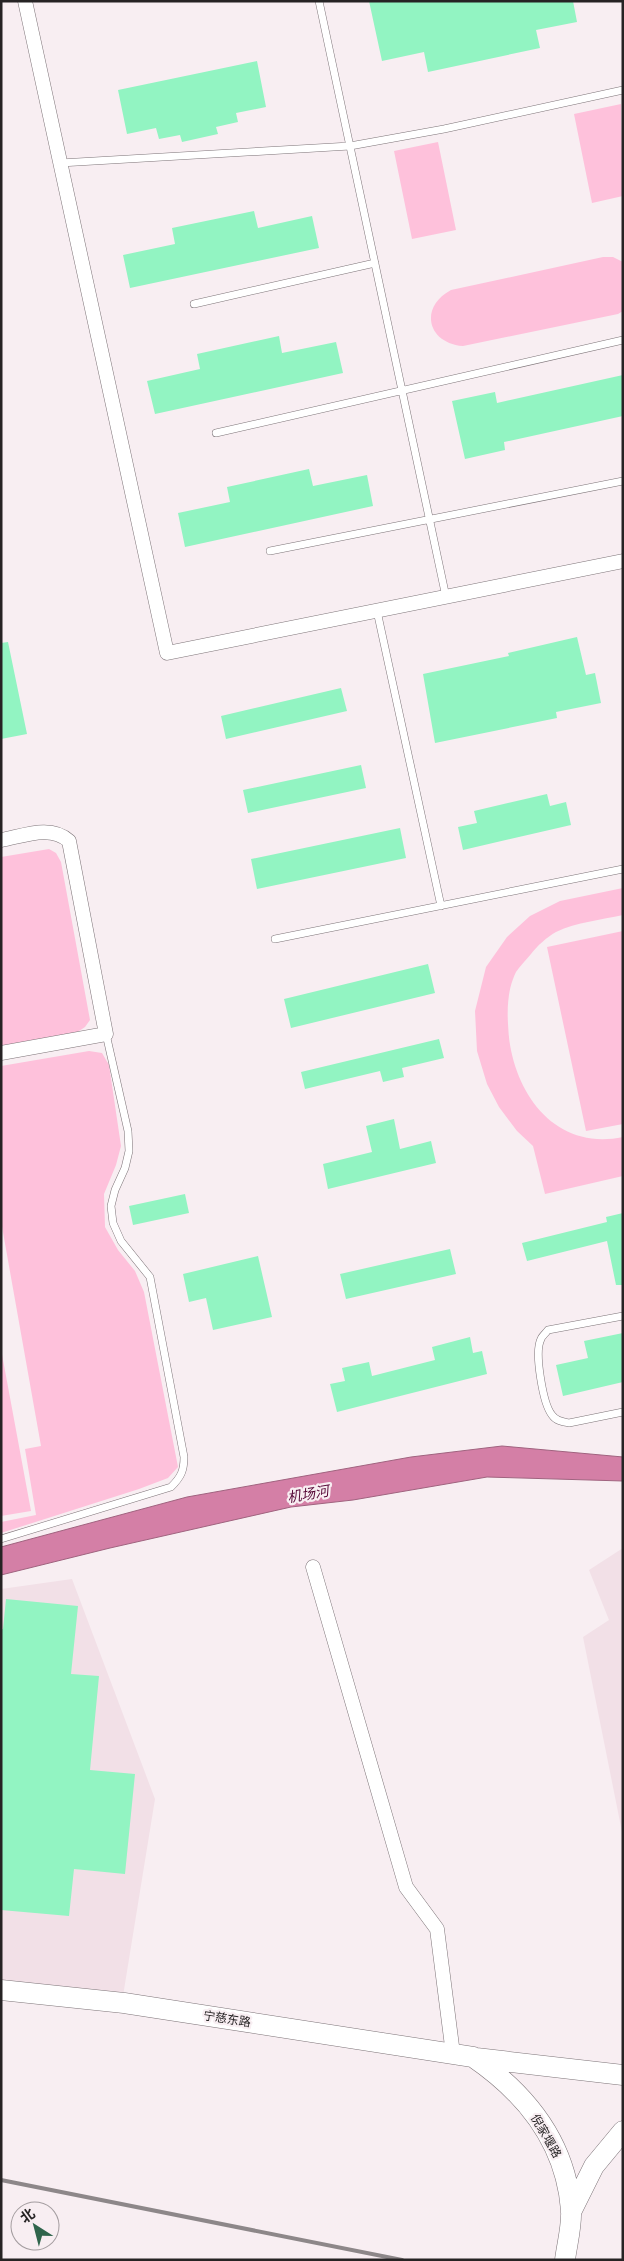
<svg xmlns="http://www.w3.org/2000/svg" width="624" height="2261" viewBox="0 0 624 2261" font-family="'Source Sans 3','Noto Sans SC',sans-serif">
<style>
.built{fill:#f2e0e7}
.green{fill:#fec1db}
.water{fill:#d47fa6;stroke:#a0637f}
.building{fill:#92f4c2}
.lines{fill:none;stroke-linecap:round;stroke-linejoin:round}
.lane-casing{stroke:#7d7478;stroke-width:8}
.street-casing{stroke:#7d7478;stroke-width:15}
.secondary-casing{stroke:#7d7478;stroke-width:21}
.lane{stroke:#fff;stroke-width:7}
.street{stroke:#fff;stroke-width:14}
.secondary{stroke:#fff;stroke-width:20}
.rail{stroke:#8d8789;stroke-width:4}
.labels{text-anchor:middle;stroke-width:4.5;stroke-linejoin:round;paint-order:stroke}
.street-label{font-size:12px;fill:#262324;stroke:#f8eef2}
.water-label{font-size:14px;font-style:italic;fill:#530433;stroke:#f8eef2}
</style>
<rect width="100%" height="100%" fill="#f8eef2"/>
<path class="built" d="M623,1548V1837L583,1637L609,1620L589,1570Z
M72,1579L155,1799L123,1996L1,1981V1589Z"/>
<path class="green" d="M621,104L623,196L592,203L574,114Z
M438,142L456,230L412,239L394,151Z
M603,257H613L623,262V311L618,314L463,346C427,343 419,307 451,290Z
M49,849L56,853L61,862L90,1020L85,1027L76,1033L1,1046V857Z
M623,888V915C601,920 577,922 556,932C547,937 537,946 531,954C526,960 520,966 516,972C508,988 507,1007 508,1024C510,1088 552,1152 623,1137V1176L545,1194L533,1146L517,1131L499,1107L487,1084L477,1051L475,1011L486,967L507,937L530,916L560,901Z
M623,931V1124L586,1131L547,947Z
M89,1051L102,1053L109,1065L121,1146L116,1165L104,1194L105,1227L118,1250L135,1271L144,1292L178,1467L168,1478L139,1489L1,1533V1522L36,1515L25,1449L41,1446L1,1221V1066Z
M1,1349L31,1511L1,1516Z"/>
<path class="water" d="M502,1446L623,1457V1481L487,1477L353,1500L291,1507L110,1548L1,1575V1547L187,1497L411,1457Z"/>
<path class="building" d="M369,1H573L577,22L536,30L540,48L428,72L424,52L382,61Z
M257,61L266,107L236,113L238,122L216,127L218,134L182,142L180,135L159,139L156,128L127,134L118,90Z
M254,211L258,228L312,216L319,248L130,288L123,255L175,244L172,228Z
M279,336L282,353L336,342L343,373L155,414L147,381L200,369L197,354Z
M623,375V416L504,442L505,450L465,459L452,401L495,392L497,403Z
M309,469L313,486L367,475L373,506L185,547L178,513L230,502L227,487Z
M577,637L586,675L595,673L601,703L556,712L557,718L435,743L423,674L509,656L508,653Z
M8,642L27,734L1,739V643Z
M341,688L347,711L226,739L221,716Z
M361,765L366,788L248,813L243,790Z
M547,794L550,806L566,802L571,825L463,850L458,827L477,823L474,811Z
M400,828L406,858L257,889L251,859Z
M428,964L435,993L291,1028L284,999Z
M439,1039L444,1058L402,1068L404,1077L383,1082L380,1071L305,1089L301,1072Z
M394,1119L400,1149L431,1141L436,1163L328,1189L323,1164L372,1152L366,1126Z
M185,1194L189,1213L133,1225L129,1206Z
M623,1213V1285H616L607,1241L527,1261L522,1243L607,1222L606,1217Z
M450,1249L456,1274L346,1299L340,1274Z
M258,1256L272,1317L213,1330L206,1298L189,1302L183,1274Z
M623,1333V1382L563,1396L556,1365L588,1358L584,1341Z
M470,1337L473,1353L482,1351L487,1374L337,1412L330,1384L345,1381L342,1368L369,1362L372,1376L435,1360L432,1347Z
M6,1599L78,1606L71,1674L99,1676L90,1770L135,1774L125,1874L74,1869L69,1916L1,1910V1629H3Z"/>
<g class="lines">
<defs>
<path id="lane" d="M319,1L446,597
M60,163L350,146L444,129L623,90
M194,304L375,263
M216,433L623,340
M270,551L623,481
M377,611L441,906
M275,939L623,869
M623,1316L548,1330C546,1333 542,1336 541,1339C534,1352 543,1404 552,1415C556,1421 563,1422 569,1423L623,1412
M1,1539L171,1487C181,1477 184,1471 184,1457L150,1277L121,1241L113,1223L111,1206L115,1190L125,1168L129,1151L128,1131L106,1034"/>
<path id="street" d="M25,1L167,653L623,561
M1,840C23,836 51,824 69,841L106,1034L1,1053
M313,1567L406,1887L437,1929L453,2054"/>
<path id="secondary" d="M1,1990L124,2003L473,2057C527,2094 566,2144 571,2210C572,2226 567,2244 565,2260
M476,2058L623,2075
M571,2212L594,2166L623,2131"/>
</defs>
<use href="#lane" class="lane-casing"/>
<use href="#street" class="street-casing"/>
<use href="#secondary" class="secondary-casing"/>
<use href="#lane" class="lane"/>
<use href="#street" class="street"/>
<use href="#secondary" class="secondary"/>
<path class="rail" d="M1,2180L402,2260"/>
</g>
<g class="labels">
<g class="street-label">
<text transform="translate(227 2019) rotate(9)" y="4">宁慈东路</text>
<text transform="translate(546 2136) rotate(60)" y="4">倪家堰路</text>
</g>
<g class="water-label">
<text transform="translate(308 1494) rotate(-10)" y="5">机场河</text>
</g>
</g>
<rect width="624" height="2261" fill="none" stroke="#262324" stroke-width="5"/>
<g transform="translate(35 2226) rotate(324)"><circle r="24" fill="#f8eef2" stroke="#a49da0"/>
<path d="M0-4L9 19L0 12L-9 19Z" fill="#30654c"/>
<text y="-8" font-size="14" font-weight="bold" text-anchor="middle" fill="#262324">北</text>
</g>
</svg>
